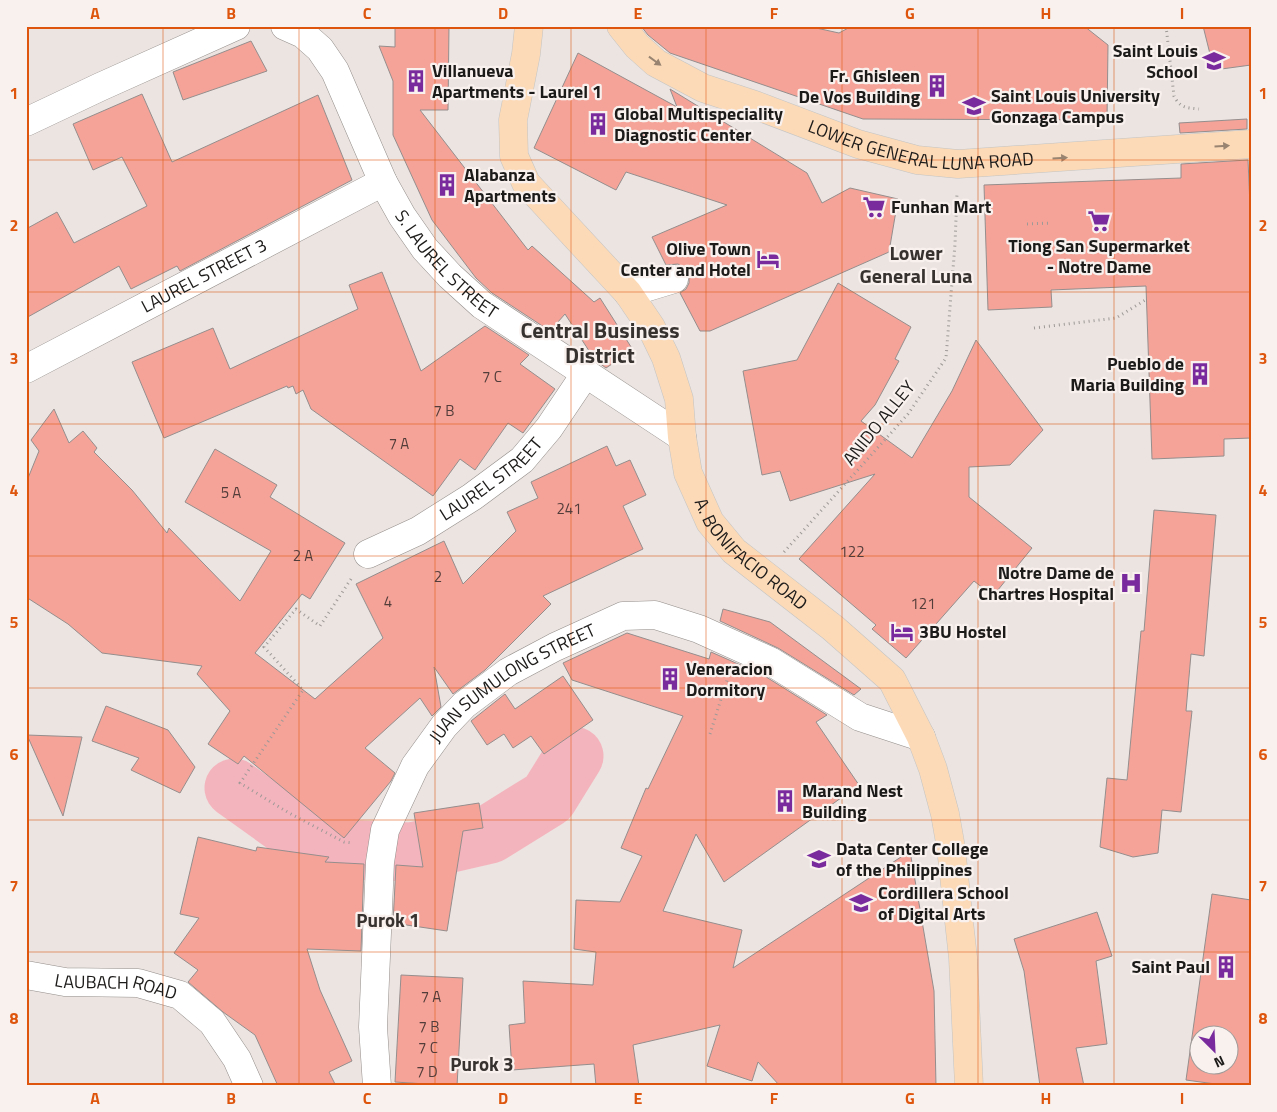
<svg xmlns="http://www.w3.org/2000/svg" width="1277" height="1112" viewBox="0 0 1277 1112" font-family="'Titillium Web',sans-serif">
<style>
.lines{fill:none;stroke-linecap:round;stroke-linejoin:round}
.river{stroke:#f4b4bd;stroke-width:59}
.building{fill:#f5a398;stroke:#958e8d;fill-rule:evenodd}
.minor-casing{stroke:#948e8b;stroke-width:29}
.major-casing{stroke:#c4c4c3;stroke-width:29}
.path{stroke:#9e9997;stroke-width:3;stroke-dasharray:1 4;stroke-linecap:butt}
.minor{stroke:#fff;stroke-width:28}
.major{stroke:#fcdab8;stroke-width:28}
.oneway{fill:#988471}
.grid{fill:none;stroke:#de560d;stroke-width:1;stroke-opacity:0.55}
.labels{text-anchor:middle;stroke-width:4.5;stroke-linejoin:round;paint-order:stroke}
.number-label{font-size:15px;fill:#533d3a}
.poi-label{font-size:18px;font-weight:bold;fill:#1d1b1a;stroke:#f8f1ee;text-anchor:start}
.street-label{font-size:18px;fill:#1d1b1a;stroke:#f8f1ee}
.neighbourhood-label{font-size:19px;font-weight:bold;fill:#373230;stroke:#f8f1ee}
.quarter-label{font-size:20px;font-weight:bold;fill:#373230;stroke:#f8f1ee}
.district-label{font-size:22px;font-weight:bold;fill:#373230;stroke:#f8f1ee}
.neatline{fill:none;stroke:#de560d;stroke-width:2}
.grid-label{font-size:16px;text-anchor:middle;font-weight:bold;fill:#de560d}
</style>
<rect width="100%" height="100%" fill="#ebe4e1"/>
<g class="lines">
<path class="river" d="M234,788L287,826L353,850L412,852L490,834L548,798L574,756"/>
</g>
<path class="building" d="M395,26H449L448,110H420L528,250L532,246L594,302L600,298L633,350L606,368L595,360L565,314L550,331L492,293L476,278L432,220L393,135V81L379,46L395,47Z
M641,26H807L839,33L852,26H1084L1108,45L1107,120L863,119L670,53L648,35Z
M1203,26H1251V65L1214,70Z
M251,41L267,71L183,100L173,72Z
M578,53L677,107L670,89L807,173L822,203L850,188L898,199L889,252L710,331H700L680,293L686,289L689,283V274L685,268L678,264L666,265L652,237L727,205L626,172L616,190L534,148Z
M142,94L172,162L318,95L352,180L180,271L177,266L131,289L119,266L26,318V229L57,212L74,243L147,206L122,157L93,170L73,124Z
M1247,119V129L1180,133L1179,123Z
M1248,160L1251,228V438L1224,439V456L1152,459L1146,286L1051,290L1052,307L988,310L984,185L1181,178V164Z
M382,272L421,371L485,326L529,355L520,364L555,389L523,433L508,423L475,470L460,459L433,496L311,409L303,390L296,394L293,386L288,388L287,386L164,438L132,362L213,328L230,369L358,309L349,285Z
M838,283L911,327L895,359L899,361L875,405L861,421L912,458L952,391L976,340L1043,430L1010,465L969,467V497L1032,548L993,596L974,581L906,658L872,629L876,625L799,559L875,474L790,501L780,471L762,475L743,371L797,360Z
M54,409L69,443L83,431L97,448L94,452L132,490L167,533L169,528L240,601L271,551L185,502L215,449L277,485L270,497L345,543L310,599L302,594L255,653L315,699L383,638L356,584L444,541L463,584L516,531L507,512L538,498L531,482L607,446L616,466L630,460L646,495L623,506L643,549L543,596L551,604L485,670L453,694L434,667L441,707L432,716L420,698L365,748L395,773L391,781L344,838L244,756L238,764L208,744L230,711L197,674L202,666L102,653L68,624L26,597V483L39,451L31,440Z
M1154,510L1216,515L1204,656L1191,654L1186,711H1192L1181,812L1162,810L1158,853L1133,857L1100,847L1107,778L1127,780L1141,631H1144Z
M723,609L770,622L861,689L854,695L778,648L720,621Z
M627,633L709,659L711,652L763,675L827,715L816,722L859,785L724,882L696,834L663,911L742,930L733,968L910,851L934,991L936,1086H780L758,1062L752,1081L707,1066L720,1025L633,1045L639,1086H596L594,1064L512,1070L509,1025L525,1023L523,981L593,985L596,952L574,949L576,900L620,902L642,856L621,848L646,788L648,789L683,716L572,680L563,663Z
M563,676L593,720L544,754L531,736L513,748L504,734L487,745L471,721L505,694L515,709Z
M106,706L168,730L195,767L180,793L131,770L139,758L92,741Z
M27,735L82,737L63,816Z
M479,803L483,828L463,831L447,931L393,923L396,865L423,867L414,813Z
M198,837L256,851L257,847L329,857L325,862L364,864L361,951L307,949L320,990L352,1061L329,1072L336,1086H278L255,1035L223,1012L188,982L198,970L174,953L199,918L180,914Z
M1212,894L1251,900V1086H1230L1186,1080ZM1200,1034H1230V1064H1200Z
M1097,912L1112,956L1096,961L1107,1044L1076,1048L1084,1086H1040L1024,971L1014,939Z
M401,975L463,978L457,1086L395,1082Z"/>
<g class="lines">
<defs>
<g id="minor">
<path id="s1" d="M285,26L303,34L320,49L335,71L383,182L402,216L425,249L450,276L482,305L682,437"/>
<path d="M26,122L100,87L236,26"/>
<path d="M628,293L674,279"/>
<path id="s2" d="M26,369L383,182"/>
<path id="s3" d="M368,554L418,531L472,497L522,460L549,428L586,373"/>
<path id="s4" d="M26,975L65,982L138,983L180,995L212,1022L237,1059L249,1086"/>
<path id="s5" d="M377,1086L373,1027L380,862L385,830L415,766L444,726L464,705L508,672L555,647L623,616L655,615L699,629L770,661L860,717L921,737"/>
</g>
<g id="major">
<path id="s6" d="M529,26L526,54L513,120L514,156L526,183L628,293L651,327L666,358L679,399L682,437L688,473L710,522L734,551L833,628L892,680L921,737L933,769L945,814L951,848L963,958L969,1086"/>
<path id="s7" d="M621,26L637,46L656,63L703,88L755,105L858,144L917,160L958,164L1251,144"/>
</g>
</defs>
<use href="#minor" class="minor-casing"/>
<use href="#major" class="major-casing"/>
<path class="path" d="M1166,26L1174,96C1180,108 1187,108 1199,109
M1027,224L1052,223
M1034,328L1116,318L1147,299
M784,552L908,414L946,358L955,244L957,193
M351,579L320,626L296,609L264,647L303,690L240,783L289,813L344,842L353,843
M710,734L729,674"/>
<use href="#minor" class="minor"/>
<use href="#major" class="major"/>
</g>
<defs><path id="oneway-solid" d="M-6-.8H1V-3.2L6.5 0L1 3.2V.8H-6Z" transform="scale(1.25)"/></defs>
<g class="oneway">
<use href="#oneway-solid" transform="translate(655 61) rotate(36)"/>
<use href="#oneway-solid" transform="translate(1222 146) rotate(-4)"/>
<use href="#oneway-solid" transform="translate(1060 158) rotate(-4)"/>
</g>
<path class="grid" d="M163,26V1086M299,26V1086M435,26V1086M571,26V1086M706,26V1086M842,26V1086M978,26V1086M1114,26V1086M26,160H1251M26,292H1251M26,424H1251M26,556H1251M26,688H1251M26,820H1251M26,952H1251"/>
<defs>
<symbol id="school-bare" viewBox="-9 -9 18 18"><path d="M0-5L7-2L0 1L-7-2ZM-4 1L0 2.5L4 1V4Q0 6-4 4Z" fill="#792b9d" stroke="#f8f1ee" stroke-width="2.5" paint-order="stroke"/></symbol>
<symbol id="building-bare" viewBox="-9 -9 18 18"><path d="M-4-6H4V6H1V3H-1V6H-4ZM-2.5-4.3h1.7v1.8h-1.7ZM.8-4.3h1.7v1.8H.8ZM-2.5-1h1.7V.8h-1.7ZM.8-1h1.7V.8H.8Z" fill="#792b9d" stroke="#f8f1ee" stroke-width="2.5" paint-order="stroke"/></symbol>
<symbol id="university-bare" viewBox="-9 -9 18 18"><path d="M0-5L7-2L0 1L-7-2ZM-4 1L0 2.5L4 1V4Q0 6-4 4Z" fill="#792b9d" stroke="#f8f1ee" stroke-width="2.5" paint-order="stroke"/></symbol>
<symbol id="supermarket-bare" viewBox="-9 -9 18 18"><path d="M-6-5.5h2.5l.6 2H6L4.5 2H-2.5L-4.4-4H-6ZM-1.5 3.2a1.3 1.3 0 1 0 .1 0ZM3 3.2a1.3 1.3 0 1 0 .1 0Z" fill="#792b9d" stroke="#f8f1ee" stroke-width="2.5" paint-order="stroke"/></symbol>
<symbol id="hotel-bare" viewBox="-9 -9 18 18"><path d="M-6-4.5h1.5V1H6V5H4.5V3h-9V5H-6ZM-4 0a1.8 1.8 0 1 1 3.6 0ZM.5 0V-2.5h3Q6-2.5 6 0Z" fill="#792b9d" stroke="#f8f1ee" stroke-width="2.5" paint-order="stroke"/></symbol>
<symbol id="hospital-bare" viewBox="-9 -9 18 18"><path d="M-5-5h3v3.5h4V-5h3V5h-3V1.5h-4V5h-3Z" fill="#792b9d" stroke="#f8f1ee" stroke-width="2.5" paint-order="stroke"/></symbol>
</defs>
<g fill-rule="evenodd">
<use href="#school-bare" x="1198" y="45" width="32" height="32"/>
<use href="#building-bare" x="400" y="65" width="32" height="32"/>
<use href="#building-bare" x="921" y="70" width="32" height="32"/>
<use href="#university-bare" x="958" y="90" width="32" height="32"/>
<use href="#building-bare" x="582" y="108" width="32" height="32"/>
<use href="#building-bare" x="431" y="169" width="32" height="32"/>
<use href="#supermarket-bare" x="858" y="191" width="32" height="32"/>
<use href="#supermarket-bare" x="1083" y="205" width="32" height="32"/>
<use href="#hotel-bare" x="752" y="243" width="32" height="32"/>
<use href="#building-bare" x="1184" y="358" width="32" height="32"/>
<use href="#hospital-bare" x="1115" y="567" width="32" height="32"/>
<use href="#hotel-bare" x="886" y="616" width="32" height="32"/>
<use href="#building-bare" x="654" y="663" width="32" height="32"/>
<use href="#building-bare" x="769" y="785" width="32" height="32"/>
<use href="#university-bare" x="803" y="843" width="32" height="32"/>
<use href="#school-bare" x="845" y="887" width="32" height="32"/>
<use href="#building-bare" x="1210" y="951" width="32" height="32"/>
</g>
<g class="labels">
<g class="number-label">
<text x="492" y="382">7 C</text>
<text x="444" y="416">7 B</text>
<text x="399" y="449">7 A</text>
<text x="231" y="498">5 A</text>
<text x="569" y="514">241</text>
<text x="852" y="557">122</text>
<text x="303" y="561">2 A</text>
<text x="438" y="582">2</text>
<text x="388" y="607">4</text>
<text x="923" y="609">121</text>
<text x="431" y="1002">7 A</text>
<text x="429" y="1032">7 B</text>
<text x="428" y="1053">7 C</text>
<text x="427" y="1077">7 D</text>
</g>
<g class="poi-label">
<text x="1198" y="57" text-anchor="end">Saint Louis<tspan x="1198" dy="21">School</tspan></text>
<text x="432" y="77">Villanueva<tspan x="432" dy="21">Apartments - Laurel 1</tspan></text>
<text x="920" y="82" text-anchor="end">Fr. Ghisleen<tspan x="920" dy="21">De Vos Building</tspan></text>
<text x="991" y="102">Saint Louis University<tspan x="991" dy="21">Gonzaga Campus</tspan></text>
<text x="614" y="120">Global Multispeciality<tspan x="614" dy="21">Diagnostic Center</tspan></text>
<text x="464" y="181">Alabanza<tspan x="464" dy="21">Apartments</tspan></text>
<text x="891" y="213">Funhan Mart</text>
<text x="1099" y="252" text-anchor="middle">Tiong San Supermarket<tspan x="1099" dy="21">- Notre Dame</tspan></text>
<text x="751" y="255" text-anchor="end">Olive Town<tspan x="751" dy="21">Center and Hotel</tspan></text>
<text x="1184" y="370" text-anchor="end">Pueblo de<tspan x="1184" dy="21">Maria Building</tspan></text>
<text x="1114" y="579" text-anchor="end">Notre Dame de<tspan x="1114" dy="21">Chartres Hospital</tspan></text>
<text x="919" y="638">3BU Hostel</text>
<text x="686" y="675">Veneracion<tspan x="686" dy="21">Dormitory</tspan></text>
<text x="802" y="797">Marand Nest<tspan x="802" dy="21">Building</tspan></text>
<text x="836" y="855">Data Center College<tspan x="836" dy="21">of the Philippines</tspan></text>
<text x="878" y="899">Cordillera School<tspan x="878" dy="21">of Digital Arts</tspan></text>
<text x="1210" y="973" text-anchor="end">Saint Paul</text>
</g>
<g class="street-label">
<text dy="6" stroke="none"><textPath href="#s7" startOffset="332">LOWER GENERAL LUNA ROAD</textPath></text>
<text dy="6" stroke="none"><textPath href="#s1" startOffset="295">S. LAUREL STREET</textPath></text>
<text dy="6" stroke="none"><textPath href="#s2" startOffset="201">LAUREL STREET 3</textPath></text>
<text transform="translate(879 423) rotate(-51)" y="6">ANIDO ALLEY</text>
<text dy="6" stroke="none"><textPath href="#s3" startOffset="145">LAUREL STREET</textPath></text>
<text dy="6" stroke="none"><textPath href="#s6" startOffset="609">A. BONIFACIO ROAD</textPath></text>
<text dy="6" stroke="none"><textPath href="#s5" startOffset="458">JUAN SUMULONG STREET</textPath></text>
<text dy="6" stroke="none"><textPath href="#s4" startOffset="91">LAUBACH ROAD</textPath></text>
</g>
<g class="neighbourhood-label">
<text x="388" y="927">Purok 1</text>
<text x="482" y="1071">Purok 3</text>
</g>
<g class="quarter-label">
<text x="916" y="260">Lower<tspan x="916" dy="23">General Luna</tspan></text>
</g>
<g class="district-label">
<text x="600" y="338">Central Business<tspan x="600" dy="25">District</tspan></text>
</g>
</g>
<rect width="1277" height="1112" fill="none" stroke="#f8f1ee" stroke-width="55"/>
<g transform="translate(1214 1050) rotate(156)"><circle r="24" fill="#f8f1ee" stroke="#a09b99"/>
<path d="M0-4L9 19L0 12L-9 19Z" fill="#792b9d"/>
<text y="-8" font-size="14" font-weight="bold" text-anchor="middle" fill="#1d1b1a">N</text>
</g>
<rect x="28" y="28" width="1222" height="1056" class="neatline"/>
<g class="grid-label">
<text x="95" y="19">A</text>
<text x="231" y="19">B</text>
<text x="367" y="19">C</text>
<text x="503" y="19">D</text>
<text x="638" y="19">E</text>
<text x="774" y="19">F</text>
<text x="910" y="19">G</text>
<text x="1046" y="19">H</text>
<text x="1182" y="19">I</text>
<text x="14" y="99">1</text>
<text x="1263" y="99">1</text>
<text x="14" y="231">2</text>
<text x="1263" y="231">2</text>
<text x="14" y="364">3</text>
<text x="1263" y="364">3</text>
<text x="14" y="496">4</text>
<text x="1263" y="496">4</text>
<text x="14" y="628">5</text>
<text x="1263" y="628">5</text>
<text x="14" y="760">6</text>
<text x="1263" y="760">6</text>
<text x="14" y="892">7</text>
<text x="1263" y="892">7</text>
<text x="14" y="1024">8</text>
<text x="1263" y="1024">8</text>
<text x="95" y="1104">A</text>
<text x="231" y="1104">B</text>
<text x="367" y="1104">C</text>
<text x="503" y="1104">D</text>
<text x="638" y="1104">E</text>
<text x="774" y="1104">F</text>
<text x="910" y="1104">G</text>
<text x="1046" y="1104">H</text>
<text x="1182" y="1104">I</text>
</g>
</svg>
